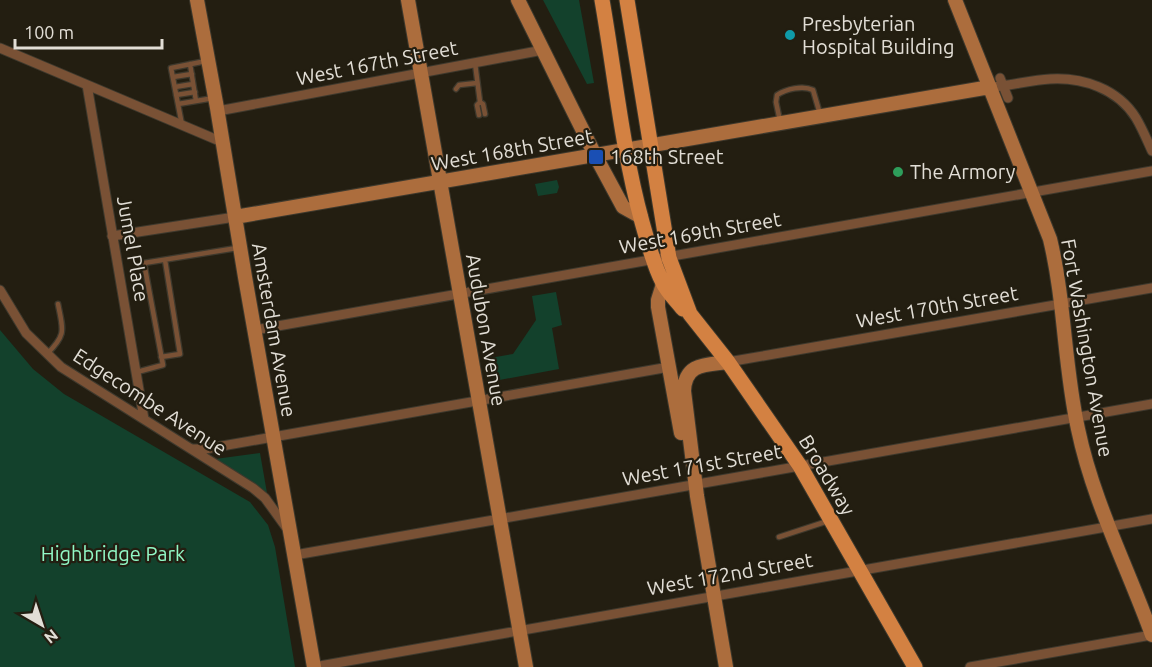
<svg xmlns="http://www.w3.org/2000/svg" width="1152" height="667" viewBox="0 0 1152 667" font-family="Ubuntu,sans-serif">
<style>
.green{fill:#13412c}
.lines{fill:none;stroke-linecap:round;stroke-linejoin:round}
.lane-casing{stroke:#3e392d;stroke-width:7}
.street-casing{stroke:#3e392d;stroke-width:11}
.secondary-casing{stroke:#3e392d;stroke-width:16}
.primary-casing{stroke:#3e392d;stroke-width:17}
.lane{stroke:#795135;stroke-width:4.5}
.street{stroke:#795135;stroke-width:9}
.secondary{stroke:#ac6d3d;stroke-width:14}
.primary{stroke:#d38142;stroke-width:15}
.culture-dot{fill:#0f9aa8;stroke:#231e11;stroke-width:2}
.transit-dot{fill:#1a4fb4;stroke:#231e11;stroke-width:2}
.leisure-dot{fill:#2e9e5b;stroke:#231e11;stroke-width:2}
.labels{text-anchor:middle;stroke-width:4.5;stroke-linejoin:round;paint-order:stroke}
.poi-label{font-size:20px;fill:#e2ded6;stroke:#231e11;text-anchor:start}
.street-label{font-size:20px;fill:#e2ded6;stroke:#231e11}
.park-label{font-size:20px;fill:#91f7c5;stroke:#231e11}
</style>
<rect width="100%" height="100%" fill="#231e11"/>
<path class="green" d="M543,0H579L594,83L587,84Z
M557,180L559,187L557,193L538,196L535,184Z
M556,292L562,325L552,328L559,369L494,381L490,358L513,354L536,320L532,296Z
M0,330L33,369L64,394L250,502L268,525L275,547L295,667H0Z
M260,453L267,493L215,459Z"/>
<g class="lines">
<defs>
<path id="lane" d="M475,63L480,102L477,105L479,115
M190,64L196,101
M173,77L192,74
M175,87L193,84
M456,89L459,85L477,83
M176,95L195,92
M480,102L483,104L485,114
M178,104L214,98
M780,121L776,102L777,95C786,89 803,85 813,90L820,114
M182,125L171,68L206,61
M47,354C67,334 63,330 58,304
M161,357L180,354L165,260
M137,372L163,365L144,263L237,248
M779,537L828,521"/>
<path id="street" d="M0,48L222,142
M1000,78L1008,98
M87,85L144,419
M990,87C1010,86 1030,80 1050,79C1083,77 1118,89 1136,118C1142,128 1147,140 1152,151
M218,111L543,50
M112,236L235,217
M0,290L26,333L61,367L253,488L265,498L286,527
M255,330L1152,171
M728,362L1152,288
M193,449H205L669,367
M295,555L1152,404
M314,667L1152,519
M970,667L1152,635"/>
<path id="secondary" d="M197,0L217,108L245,277L314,667
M408,0L526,667
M518,0L595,155L623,207L641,217
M955,0L1050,239C1065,301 1064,366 1078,429C1093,501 1127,566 1152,635
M235,217L990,87
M663,284L658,300V307L681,433
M726,667L697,496L684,391C685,363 705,365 728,362"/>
<path id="primary" d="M602,0C615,74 622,149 642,222C648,243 653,264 663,283C668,293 677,301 683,309
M627,0L669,258L690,314L728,362L800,466L915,667"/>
</defs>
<use href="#lane" class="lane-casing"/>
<use href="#street" class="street-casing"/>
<use href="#secondary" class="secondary-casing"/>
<use href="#primary" class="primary-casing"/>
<use href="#lane" class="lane"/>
<use href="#street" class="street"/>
<use href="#secondary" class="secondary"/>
<use href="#primary" class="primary"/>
</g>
<circle class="culture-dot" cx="790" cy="35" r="6"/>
<rect class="transit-dot" x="588" y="149" width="16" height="16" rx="3"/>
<circle class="leisure-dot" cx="898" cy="172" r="6"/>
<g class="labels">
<g class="poi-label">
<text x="802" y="31">Presbyterian<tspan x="802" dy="23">Hospital Building</tspan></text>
<text x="610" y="164">168th Street</text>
<text x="910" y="179">The Armory</text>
</g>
<g class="street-label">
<text transform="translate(377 63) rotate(-11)" y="7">West 167th Street</text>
<text transform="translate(512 150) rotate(-10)" y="7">West 168th Street</text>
<text transform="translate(700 233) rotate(-10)" y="7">West 169th Street</text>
<text transform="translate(133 249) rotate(80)" y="7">Jumel Place</text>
<text transform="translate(937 307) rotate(-10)" y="7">West 170th Street</text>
<text transform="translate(274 330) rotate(80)" y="7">Amsterdam Avenue</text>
<text transform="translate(486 330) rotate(80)" y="7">Audubon Avenue</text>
<text transform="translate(1087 348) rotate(80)" y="7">Fort Washington Avenue</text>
<text transform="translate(150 402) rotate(33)" y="7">Edgecombe Avenue</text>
<text transform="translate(702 465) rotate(-10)" y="7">West 171st Street</text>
<text transform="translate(827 475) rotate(59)" y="7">Broadway</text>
<text transform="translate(730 574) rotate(-10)" y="7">West 172nd Street</text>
</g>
<g class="park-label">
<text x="113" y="561">Highbridge Park</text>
</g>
</g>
<g transform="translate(42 625) rotate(141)" stroke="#231e11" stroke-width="4.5" paint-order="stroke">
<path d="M0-4.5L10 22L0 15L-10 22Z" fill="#e2ded6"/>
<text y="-9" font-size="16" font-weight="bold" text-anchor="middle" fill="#e2ded6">N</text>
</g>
<path d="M15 39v9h147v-9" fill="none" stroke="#e2ded6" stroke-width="3"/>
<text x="24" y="39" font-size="18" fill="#e2ded6" stroke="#231e11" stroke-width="4.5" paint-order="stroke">100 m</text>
</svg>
